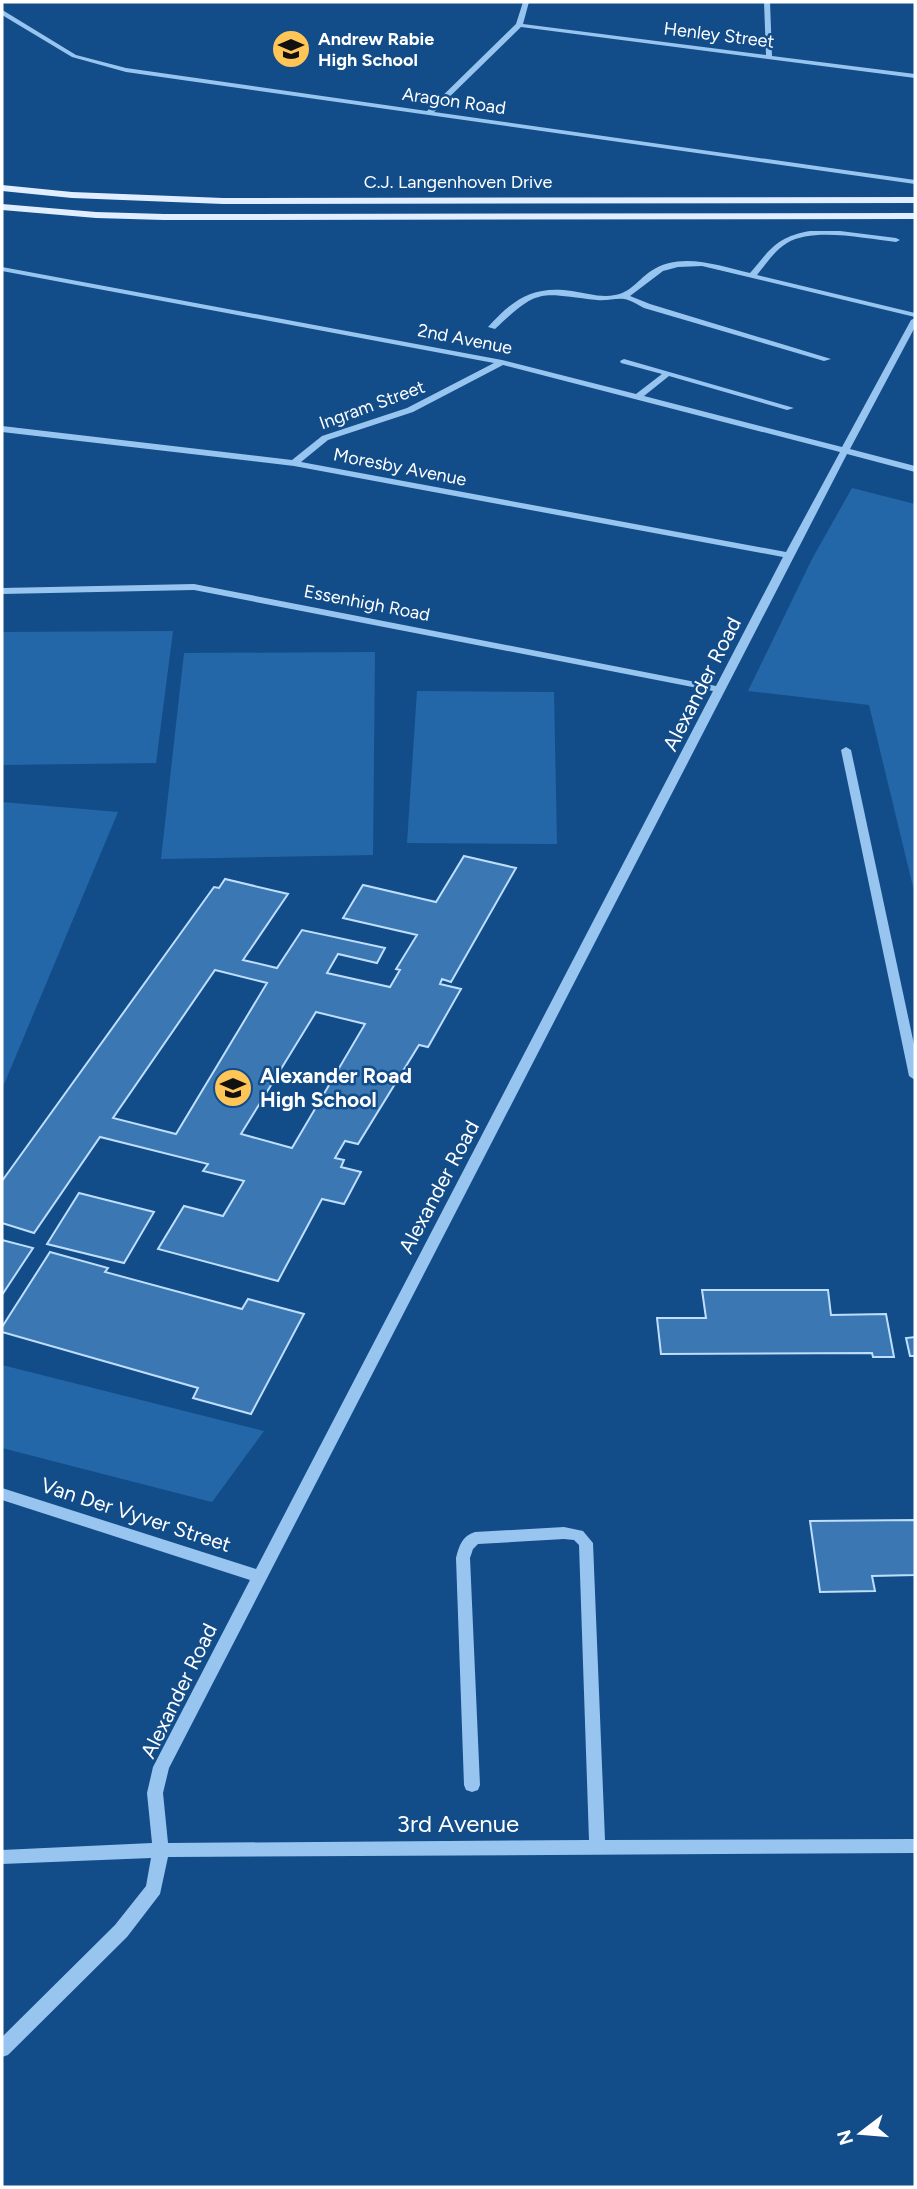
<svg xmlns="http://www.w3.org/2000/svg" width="917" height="2189" viewBox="0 0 917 2189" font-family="Figtree,sans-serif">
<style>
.green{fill:#2467a8}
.building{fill:#3b77b2;stroke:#bedefc;stroke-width:2;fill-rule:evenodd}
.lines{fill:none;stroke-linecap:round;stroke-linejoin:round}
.minor{fill:#98c5f0;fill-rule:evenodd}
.major{fill:#e1eeff;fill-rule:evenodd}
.labels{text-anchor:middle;stroke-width:5;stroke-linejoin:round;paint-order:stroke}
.far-street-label{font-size:18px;fill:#fff;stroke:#124d89}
.far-poi-label{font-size:18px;font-weight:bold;fill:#fff;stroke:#124d89;text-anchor:start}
.street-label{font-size:21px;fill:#fff;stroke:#124d89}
.poi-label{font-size:21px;font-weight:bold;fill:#fff;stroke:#124d89;text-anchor:start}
.near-street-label{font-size:24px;fill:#fff;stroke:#124d89}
</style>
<rect width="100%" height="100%" fill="#124d89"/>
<path class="green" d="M852,488L915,504V895L869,705L748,691L812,559Z
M173,631L156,763L2,765V632Z
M375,652L373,855L161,859L184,653Z
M417,691L554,692L557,844L407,843Z
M2,802L118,812L2,1089Z
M2,1365L264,1431L212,1502L2,1448Z"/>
<path class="building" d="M464,856L516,868L451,982L442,979L440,984L461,989L428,1047L419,1045L358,1144L345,1141L335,1158L344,1160L341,1167L361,1172L344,1204L322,1199L278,1281L158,1249L184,1206L223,1216L244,1181L203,1171L208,1164L100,1137L34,1233L2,1223V1181L214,887L219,888L225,879L288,894L243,960L277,968L302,930L385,948L377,963L338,954L327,973L390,987L400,970L396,969L417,935L343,918L363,885L436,902ZM215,970L267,983L176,1134L113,1118ZM316,1012L365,1024L292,1148L241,1134Z
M79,1193L154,1212L124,1263L47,1244Z
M2,1240L33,1248L2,1295Z
M50,1252L108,1268L105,1272L242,1309L248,1299L304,1314L251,1414L193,1398L198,1388L2,1332V1327Z
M702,1290H828L831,1315L886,1314L894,1357H873L872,1353L661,1354L657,1318H706Z
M915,1337V1356H910L906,1338Z
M915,1520V1575L872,1576L875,1591L820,1592L810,1521Z"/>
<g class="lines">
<path class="minor" d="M523,2H529L523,24L766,55L764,2H770L772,56L915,74V78L521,27L434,112L915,180V184L126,72L72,57L2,15V10L4,11L76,55L126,68L427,111L516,24Z
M810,231H840L896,238L900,240L896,242C866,239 814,227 787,243C775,250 766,264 757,275L915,313V317L702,266L678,267L663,271L630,296L650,304L831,359L824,361L644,308C638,305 631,300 624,299C616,298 606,301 597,300C540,294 540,286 495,329L488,327C513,299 534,285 572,291C586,293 601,298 615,295C630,293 639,279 651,271C681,251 719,266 750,273C771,249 776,237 810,231Z
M2,267L502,360L636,394L662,374L621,363L620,361L624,359L794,408L787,410L669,376L644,396L842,447L911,320L915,318V327L850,449L915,466V472L847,454L169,1768L163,1793L168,1843L589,1840L579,1545L574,1540L564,1539L478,1544L473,1549L470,1558L480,1785L478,1790L472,1792L466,1790L464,1785L456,1558C459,1546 462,1536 475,1532L564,1527L583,1531L593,1543L605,1840L915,1839V1853L168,1857L160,1894L127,1937L8,2055L2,2057V2037L115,1925L146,1886L151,1858L2,1864V1850L152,1843L147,1793L153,1767L250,1580L2,1500V1488L256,1569L713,691L194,590L2,594V588L194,584L716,686L783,557L294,466L2,432V426L292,460L322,436L407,408L494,363L2,271ZM503,365L840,452L786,552L301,462L328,440L413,412Z
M846,747L851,750L915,1049V1080L909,1076L841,750Z"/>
<path class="major" d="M2,185L72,192L223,198L915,197V203L223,204L72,198L2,191Z
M2,204L96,212L164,214L915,213V219L164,220L96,218L2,210Z"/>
</g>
<defs>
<symbol id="school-disc" viewBox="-11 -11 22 22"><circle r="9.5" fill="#ffc557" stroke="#124d89"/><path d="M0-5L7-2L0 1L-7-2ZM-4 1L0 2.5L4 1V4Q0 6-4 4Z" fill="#111"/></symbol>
</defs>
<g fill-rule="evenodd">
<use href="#school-disc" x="269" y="27" width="44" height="44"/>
<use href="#school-disc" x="211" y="1066" width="44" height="44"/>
</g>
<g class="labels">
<g class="far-street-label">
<text transform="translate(719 35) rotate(7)" y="6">Henley Street</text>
<text transform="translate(454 101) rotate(8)" y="6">Aragon Road</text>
<text x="458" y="188">C.J. Langenhoven Drive</text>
<text transform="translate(465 339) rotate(11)" y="6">2nd Avenue</text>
<text transform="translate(372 405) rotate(-20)" y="6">Ingram Street</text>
<text transform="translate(400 467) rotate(11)" y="6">Moresby Avenue</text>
<text transform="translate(367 603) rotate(11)" y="6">Essenhigh Road</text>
</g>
<g class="far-poi-label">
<text x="318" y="45">Andrew Rabie<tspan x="318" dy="21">High School</tspan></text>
</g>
<g class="street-label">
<text transform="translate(702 684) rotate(-63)" y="7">Alexander Road</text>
<text transform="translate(439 1187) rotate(-62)" y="7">Alexander Road</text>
<text transform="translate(136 1515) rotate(18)" y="7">Van Der Vyver Street</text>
<text transform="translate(179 1691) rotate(-64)" y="7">Alexander Road</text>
</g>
<g class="poi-label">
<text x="260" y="1083">Alexander Road<tspan x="260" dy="24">High School</tspan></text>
</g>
<g class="near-street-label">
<text x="458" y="1832">3rd Avenue</text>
</g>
</g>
<rect width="917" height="2189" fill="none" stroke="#ffffff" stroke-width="7"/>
<g transform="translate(861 2133) rotate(254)" stroke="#124d89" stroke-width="5" paint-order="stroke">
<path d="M0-5L12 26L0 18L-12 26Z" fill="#ffffff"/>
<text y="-10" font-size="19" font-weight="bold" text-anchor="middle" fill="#ffffff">N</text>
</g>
</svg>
